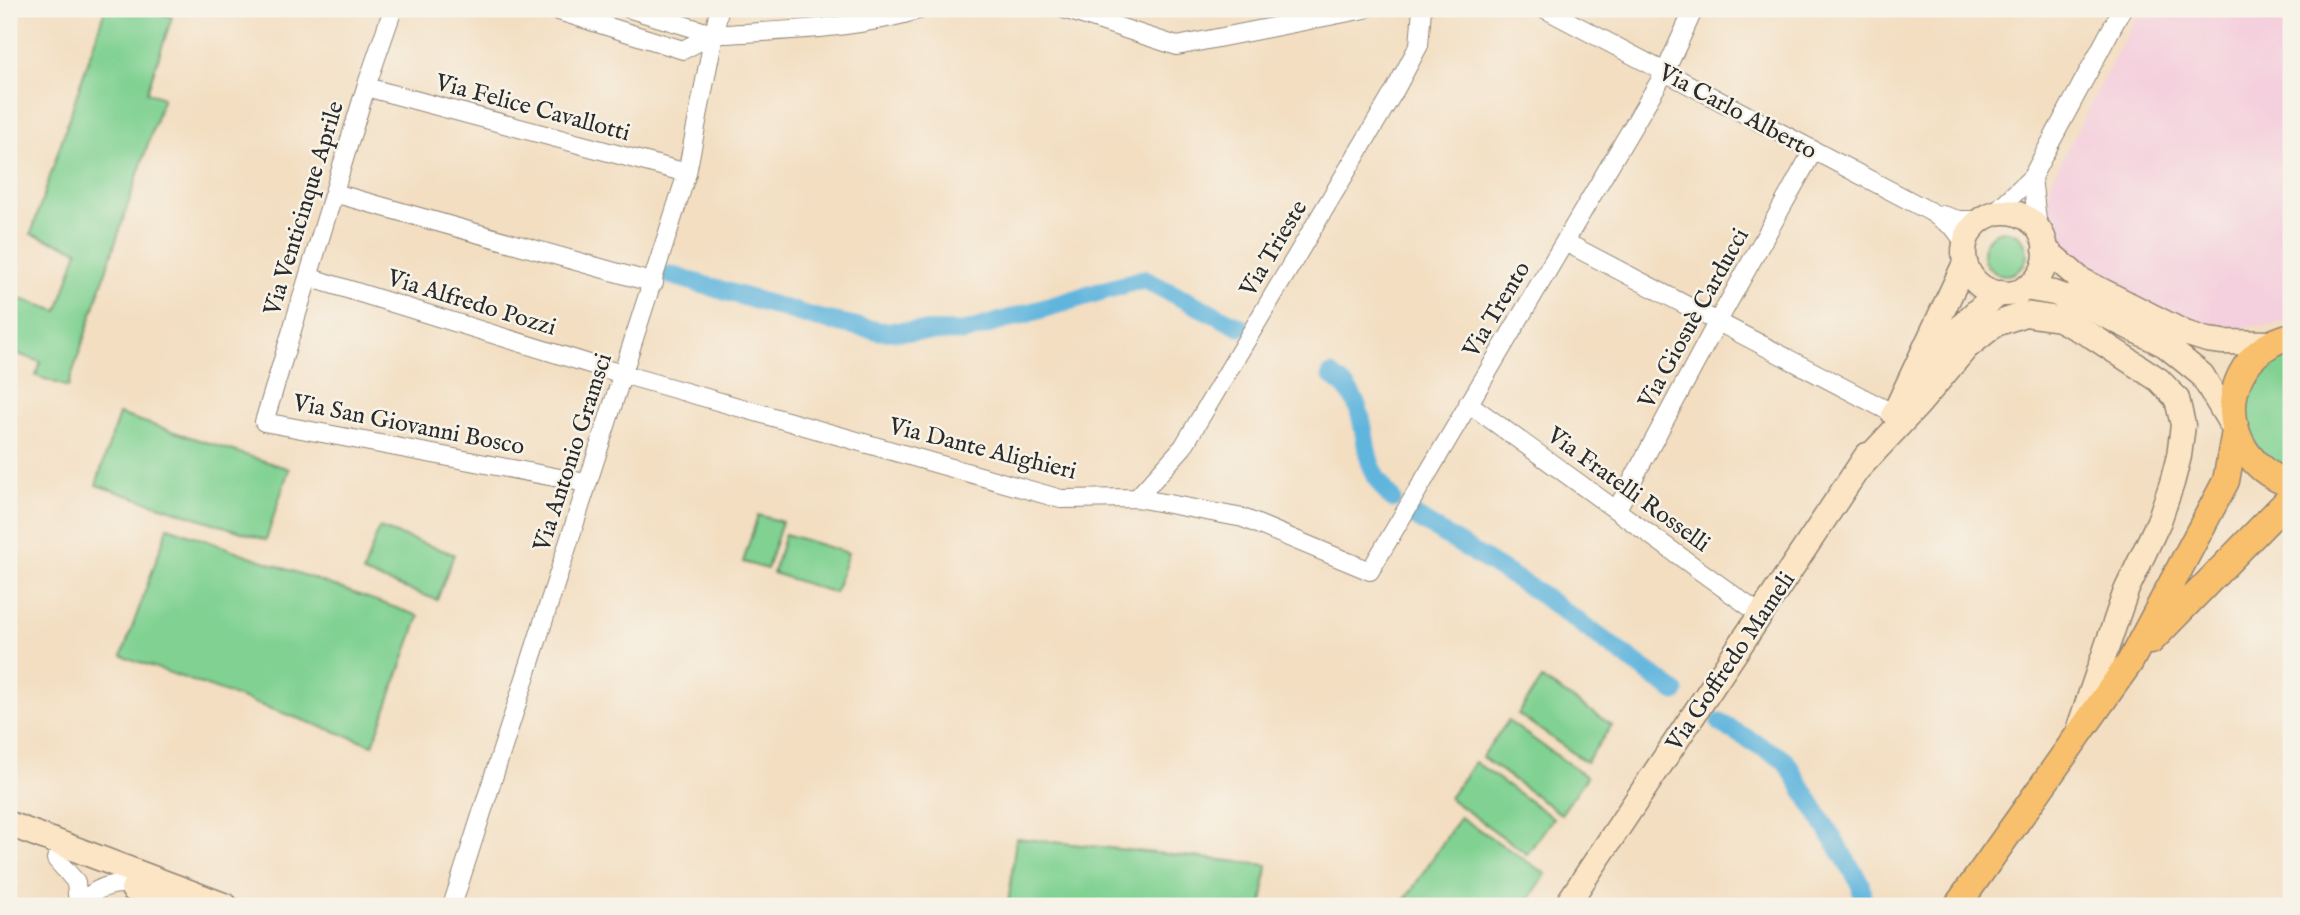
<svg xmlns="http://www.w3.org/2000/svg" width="2300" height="915" viewBox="0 0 2300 915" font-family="'IM FELL English',serif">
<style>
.built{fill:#f4cfdd}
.green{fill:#80d192;stroke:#567e5e;stroke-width:2}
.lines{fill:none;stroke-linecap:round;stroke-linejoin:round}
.canal{stroke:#61b5dd;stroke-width:19}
.street-casing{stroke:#8f8476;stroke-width:20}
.secondary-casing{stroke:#8f8476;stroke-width:27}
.primary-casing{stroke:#8f8476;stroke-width:29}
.street{stroke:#fff;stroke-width:18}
.secondary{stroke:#fce5c4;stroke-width:24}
.primary{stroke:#f8bf6c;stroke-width:26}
.labels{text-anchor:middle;stroke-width:5;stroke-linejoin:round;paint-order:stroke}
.street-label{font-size:24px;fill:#2b2b2b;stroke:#f7f3e8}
</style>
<rect width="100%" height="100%" fill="#f7f3e8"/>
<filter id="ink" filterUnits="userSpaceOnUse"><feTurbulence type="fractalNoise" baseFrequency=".0143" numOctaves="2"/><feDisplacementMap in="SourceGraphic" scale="14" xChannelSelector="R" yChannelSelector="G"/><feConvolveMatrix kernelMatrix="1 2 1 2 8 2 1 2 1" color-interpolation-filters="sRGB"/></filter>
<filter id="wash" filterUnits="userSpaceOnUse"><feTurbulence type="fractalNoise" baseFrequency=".00686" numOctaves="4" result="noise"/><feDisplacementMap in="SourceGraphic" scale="28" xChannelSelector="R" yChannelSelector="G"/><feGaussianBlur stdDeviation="1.57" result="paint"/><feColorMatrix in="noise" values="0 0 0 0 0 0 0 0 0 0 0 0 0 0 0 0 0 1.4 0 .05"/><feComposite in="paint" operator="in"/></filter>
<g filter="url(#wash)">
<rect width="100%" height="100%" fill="#f3dec1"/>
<path class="built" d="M2140,9H2291V320L2271,325L2236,328L2204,324L2161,310L2093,272L2069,253L2053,230L2047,204L2051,181Z"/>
<path class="green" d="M105,9H147L172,17L147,92L163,98L68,387L36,376L41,362L9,351V313L14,297L58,311L78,250L31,234Z
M1983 253a22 22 0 1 1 44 0a22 22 0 1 1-44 0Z
M2291,345V472L2278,467L2249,441L2241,402L2257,366Z
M119,414L289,469L266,540L96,485Z
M758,515L782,522L767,569L743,562Z
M168,527L419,616L373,745L122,656Z
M379,528L454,554L437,600L363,573Z
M785,534L848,553L835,593L773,573Z
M1542,679L1612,725L1586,762L1518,714Z
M1508,721L1587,777L1561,814L1482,757Z
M1475,762L1553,818L1527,854L1449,798Z
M1460,817L1546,874L1525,906H1401Z
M1016,838L1267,865L1262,906H1008Z"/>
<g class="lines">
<path class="canal" d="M670,275L817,318L879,331L964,332L1143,279L1240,327
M1331,375C1373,403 1357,440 1376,477C1380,485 1387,492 1392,499
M1416,517L1536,591L1675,692
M1720,723L1785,760L1860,883L1864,906"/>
</g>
</g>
<g filter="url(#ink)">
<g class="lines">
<defs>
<path id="street" d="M393,9L366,87L264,422L586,483
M552,9L683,50L713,34
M630,9L713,34H726C792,30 858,29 922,9
M1064,9L1177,46L1365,9
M1545,9L1931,212L1954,228L1965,243
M366,87L687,173
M2032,177L2038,229
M334,193L654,283
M1994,213L2032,177L2122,9
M1942,215L1959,220H1980
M1565,242L1894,414
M308,277L622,374L1061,499L1137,498L1243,518L1370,571L1665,72L1694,9
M1468,403L1761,615
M1137,498L1183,447L1395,90L1419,45L1422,9
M1617,509L1718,321L1813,151
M56,859L76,882L78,906
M80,906C90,892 104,885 121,884
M452,906L687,173L719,9"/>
<path id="secondary" d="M1964 253a41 41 0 1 1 82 0a41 41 0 1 1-82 0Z
M2045,249L2081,280L2185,333L2207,340L2223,342L2271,343
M2025,288L2054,293L2076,301L2165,345L2202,375L2235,431
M1924,374C1947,343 1967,314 2001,293
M1894,414L1965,263
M1858,469L1918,405L1966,348L1996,324L2025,314L2059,319L2092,336L2159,380L2177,399L2183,425L2179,456L2172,483L2159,521L2126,591L2080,725
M9,824L226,906
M133,889L177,906
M1566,906L1867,455"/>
<path id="primary" d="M2291,336C2285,338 2277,340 2271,344C2227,368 2221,426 2254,461C2263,471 2278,481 2291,484
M2151,641L2291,497
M1957,906L2130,662L2226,481L2235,431"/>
</defs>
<use href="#street" class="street-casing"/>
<use href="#secondary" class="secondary-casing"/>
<use href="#primary" class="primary-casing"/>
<use href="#street" class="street"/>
<use href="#secondary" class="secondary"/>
<use href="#primary" class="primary"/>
</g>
</g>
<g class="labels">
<g class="street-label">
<text transform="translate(533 107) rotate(15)" y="8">Via Felice Cavallotti</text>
<text transform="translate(1738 111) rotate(28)" y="8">Via Carlo Alberto</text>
<text transform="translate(303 208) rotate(-73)" y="8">Via Venticinque Aprile</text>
<text transform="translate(1273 248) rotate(-59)" y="8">Via Trieste</text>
<text transform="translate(472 302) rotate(17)" y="8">Via Alfredo Pozzi</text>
<text transform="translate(1496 309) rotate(-59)" y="8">Via Trento</text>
<text transform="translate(1693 318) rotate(-61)" y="8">Via Giosuè Carducci</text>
<text transform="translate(409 424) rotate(11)" y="8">Via San Giovanni Bosco</text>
<text transform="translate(983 448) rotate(14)" y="8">Via Dante Alighieri</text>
<text transform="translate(572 452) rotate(-72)" y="8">Via Antonio Gramsci</text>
<text transform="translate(1629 489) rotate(36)" y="8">Via Fratelli Rosselli</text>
<text transform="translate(1730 661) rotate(-56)" y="8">Via Goffredo Mameli</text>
</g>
</g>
<rect width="2300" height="915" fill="none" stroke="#f7f3e8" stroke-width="35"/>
</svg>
